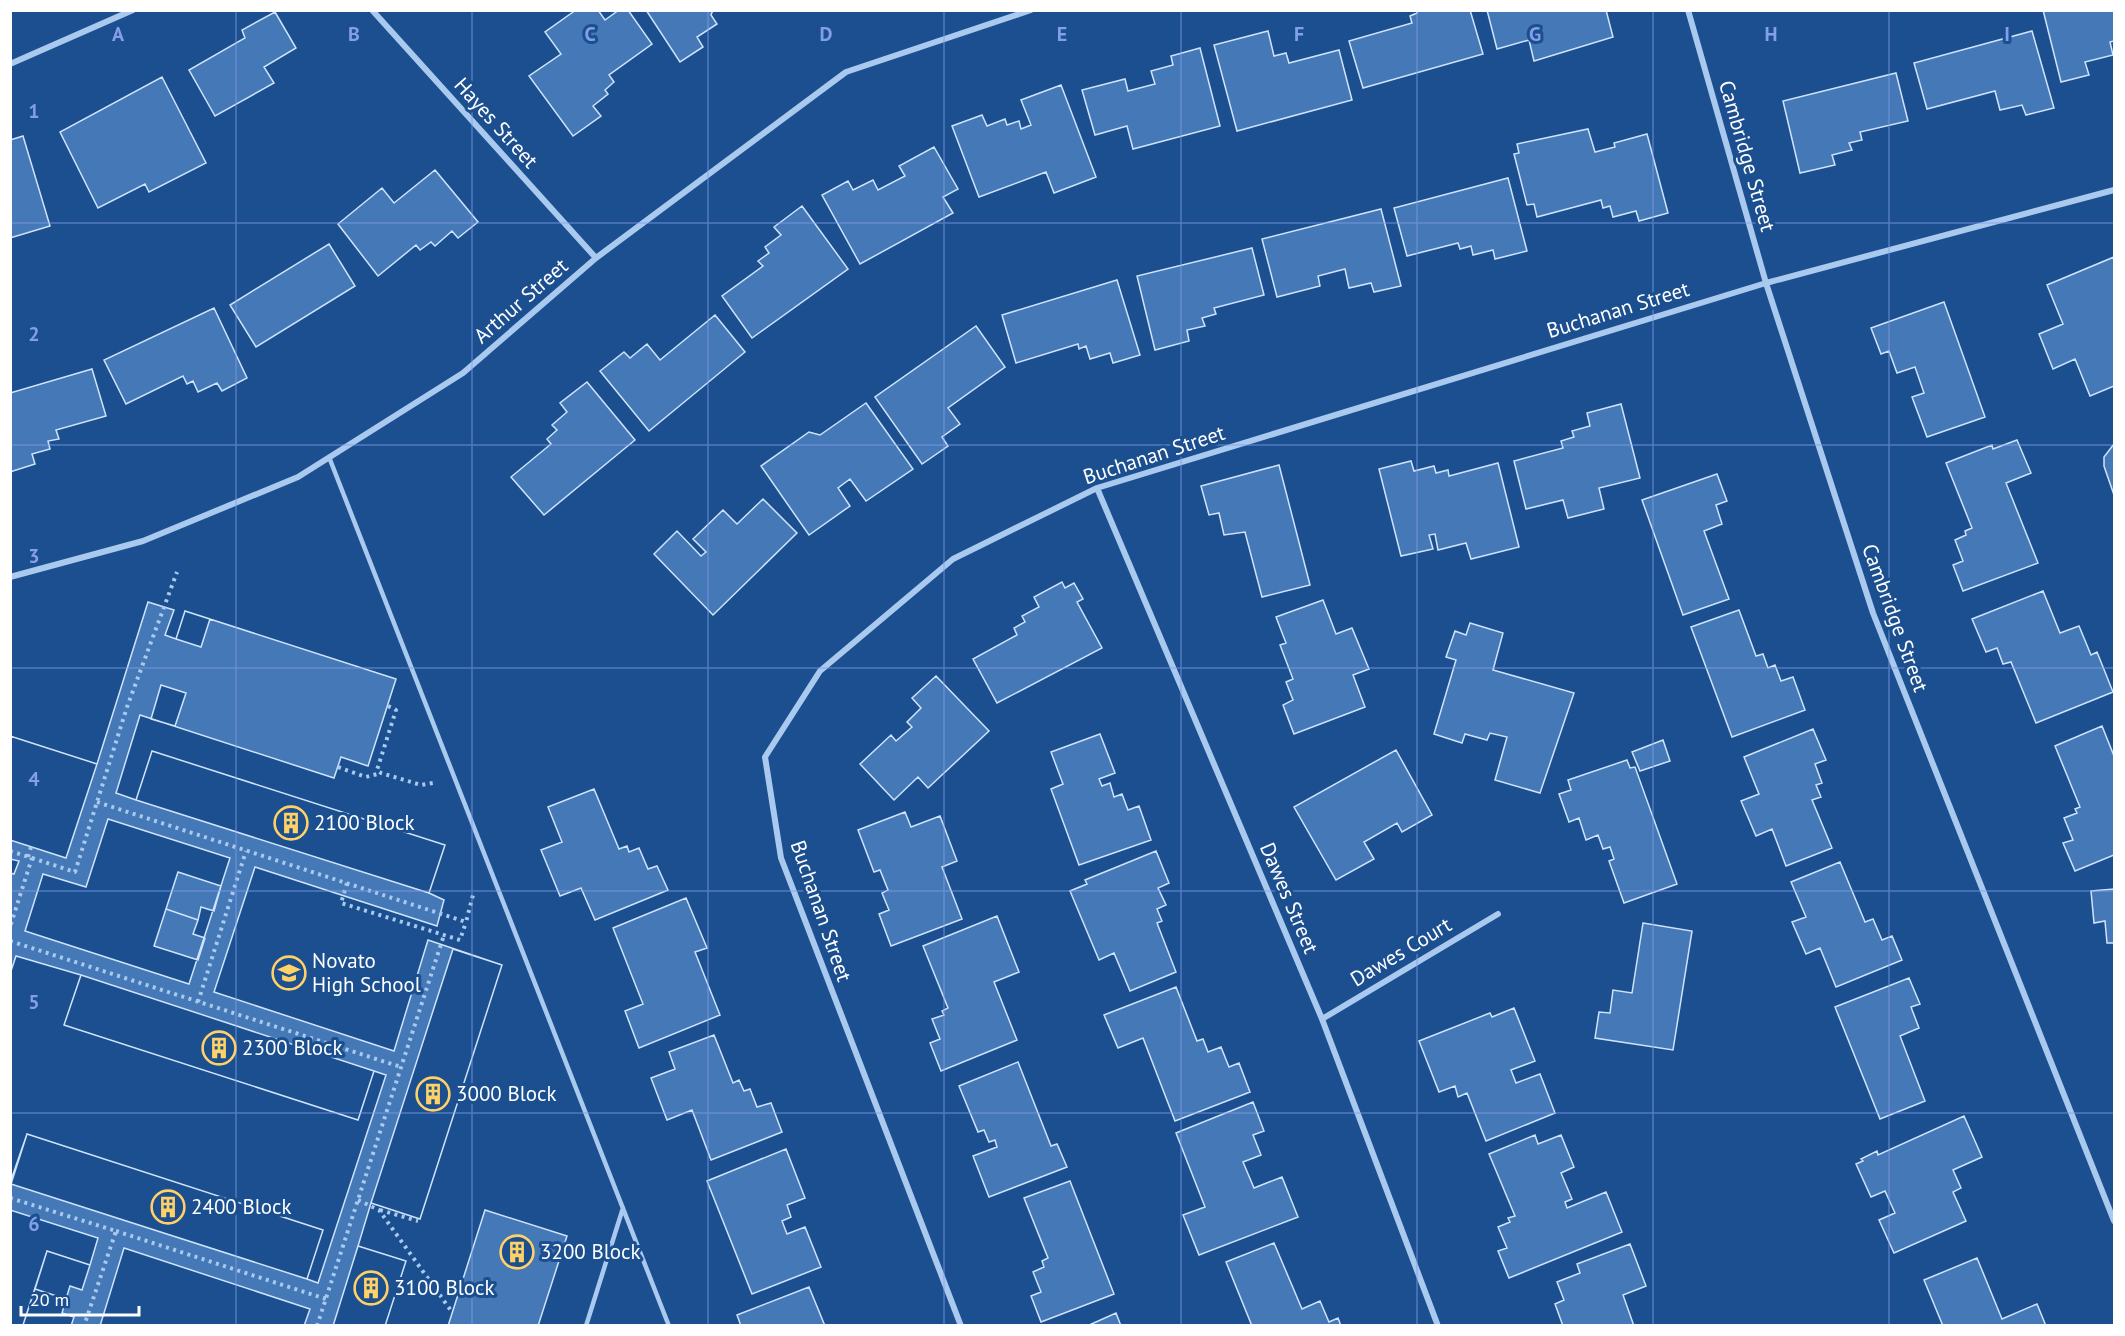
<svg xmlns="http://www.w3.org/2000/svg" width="2125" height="1336" viewBox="0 0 2125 1336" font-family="'PT Sans',sans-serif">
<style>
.building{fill:#4478b7;stroke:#cfe3fa;stroke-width:1.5;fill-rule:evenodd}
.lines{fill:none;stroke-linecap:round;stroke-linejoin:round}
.path{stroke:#a9c9ee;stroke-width:4;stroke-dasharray:3 4.5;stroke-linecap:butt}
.service{stroke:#a9c9ee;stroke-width:4.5}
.minor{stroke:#a9c9ee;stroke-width:6}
.grid{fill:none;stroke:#839eea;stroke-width:1.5;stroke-opacity:0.55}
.labels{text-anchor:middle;stroke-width:6;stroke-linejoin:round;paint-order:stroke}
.street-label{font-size:21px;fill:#fff;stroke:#1b4f8f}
.poi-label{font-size:21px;fill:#fff;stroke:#1b4f8f;text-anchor:start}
.grid-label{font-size:20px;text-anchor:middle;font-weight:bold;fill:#839eea;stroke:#1b4f8f;stroke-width:6;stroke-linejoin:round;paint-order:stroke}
</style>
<rect width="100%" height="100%" fill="#1b4f8f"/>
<path class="building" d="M576,10H598L605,20L619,10H628L652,44L609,75L614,82L605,90L608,94L593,106L601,116L573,136L529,76L561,54L545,32Z
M646,10H713L711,15L717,24L697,37L703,47L680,62Z
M1416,10H1470L1483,54L1363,88L1349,41L1412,23L1410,16L1417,13Z
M1487,10H1606L1613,37L1534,61L1529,40L1497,49Z
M2043,10H2114V41L2110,42L2113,55L2085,62L2089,75L2061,82Z
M275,12L296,48L264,67L274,83L215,116L189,70L245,38L242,30Z
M1268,31L1274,56L1286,53L1289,63L1339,50L1352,100L1237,131L1214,45Z
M2032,31L2054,108L2026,115L2022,105L2000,110L1995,91L1927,109L1914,63Z
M1200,48L1220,126L1133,149L1127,126L1095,135L1082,90L1125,79L1128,91L1155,84L1151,71L1173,65L1171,56Z
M1896,73L1908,121L1860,132L1862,140L1849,143L1852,150L1832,155L1835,165L1800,173L1783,101Z
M162,77L206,163L149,192L145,184L98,208L60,132Z
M1061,85L1096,177L1054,193L1046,172L979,197L952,126L982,115L987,126L1005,119L1007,125L1019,121L1021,129L1031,125L1021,100Z
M1588,129L1595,152L1615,147L1614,143L1647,134L1668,213L1639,221L1636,211L1613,217L1610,206L1603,208L1601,200L1537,217L1534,204L1527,205L1514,154L1519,153L1517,144Z
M23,136L50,226L10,238V140Z
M934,147L958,189L943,197L953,213L860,264L822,195L848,181L853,190L873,180L878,190L905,176L899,166Z
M435,170L478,222L458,238L452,231L435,246L431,242L420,250L416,245L378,276L338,224L382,188L394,203Z
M1508,178L1527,251L1495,259L1493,250L1473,255L1471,246L1460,249L1458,243L1407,256L1394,208Z
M802,206L848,269L752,338L722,296L763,266L758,261L769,253L765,247L781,235L774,227Z
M1381,209L1401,286L1374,292L1371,283L1349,288L1345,269L1318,276L1320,286L1277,297L1262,239Z
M329,244L355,286L256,347L230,305Z
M1252,248L1264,295L1214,308L1216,314L1202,318L1205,326L1187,330L1189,341L1155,350L1137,276Z
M2114,257V386L2090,396L2075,359L2053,369L2039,334L2063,324L2047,285Z
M1117,280L1140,355L1113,363L1110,353L1090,359L1086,346L1079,349L1078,344L1016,363L1002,315Z
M1944,302L1985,417L1927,437L1912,397L1924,393L1915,367L1897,373L1889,351L1881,354L1871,328Z
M214,308L247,378L222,391L217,383L198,392L193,381L187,384L183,376L126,404L104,360Z
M715,315L745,352L649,431L600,371L624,352L630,358L647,344L660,360Z
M976,326L1005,367L948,408L960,424L942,437L948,446L922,464L875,397Z
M92,369L106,416L56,430L59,439L48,441L50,449L32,454L35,464L10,472V393Z
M587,382L635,440L544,515L511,477L551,444L547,439L557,430L552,425L567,412L560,403Z
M866,403L913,469L866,501L850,479L838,488L850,506L809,535L761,466L809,432L820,435Z
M1621,404L1640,478L1599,488L1604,509L1568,518L1563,500L1526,509L1514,461L1563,448L1561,441L1574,437L1572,431L1590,426L1587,413Z
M2017,440L2031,473L2006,483L2038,563L1963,591L1953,565L1963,561L1955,540L1966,535L1965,531L1972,528L1946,463L1992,445L1993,449Z
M2114,444V495L2104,466V457Z
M1411,461L1414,471L1434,466L1436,473L1448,470L1449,476L1498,463L1519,547L1471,559L1466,543L1438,550L1435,534L1429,535L1433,549L1401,556L1379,469Z
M1279,465L1310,585L1262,597L1245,532L1224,535L1219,513L1209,515L1201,486Z
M1717,474L1727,501L1716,505L1722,524L1704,531L1729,599L1683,615L1642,500Z
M763,499L797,533L713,615L654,554L677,531L701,556L706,552L693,539L723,510L737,524Z
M1062,582L1065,588L1074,583L1083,599L1077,602L1102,648L997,703L973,659L1017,635L1014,628L1025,622L1022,616L1039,607L1034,597Z
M2043,591L2060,633L2079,626L2091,655L2097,652L2113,692L2036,723L2011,662L2003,664L1997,648L1986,652L1972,619Z
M1323,600L1336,634L1352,628L1369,669L1353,675L1365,707L1294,734L1283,705L1293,700L1286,682L1293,679L1280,645L1286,643L1276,617Z
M148,602L174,610L165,635L176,639L185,611L396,679L368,766L341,757L334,778L140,715L116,793L136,800L152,751L445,845L429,893L444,900L437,926L255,867L214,992L394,1051L428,940L502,965L420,1219L371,1203L358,1246L406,1261L385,1326H304L310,1309L124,1248L100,1326L23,1325L47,1251L90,1265L98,1238L10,1210V1183L27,1134L323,1230L307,1279L318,1283L386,1075L374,1071L358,1120L64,1025L81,975L16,956L10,974V873L14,874L19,861L10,859V736L97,764ZM108,819L230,858L189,984L25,931L43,874L86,887Z
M1739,610L1756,656L1763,654L1768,668L1775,665L1781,681L1793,677L1805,710L1732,737L1691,627Z
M185,611L210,619L201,647L176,639Z
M1470,623L1503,633L1493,670L1574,693L1540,793L1495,780L1507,737L1490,733L1487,740L1465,734L1462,743L1434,734L1456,660L1446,657L1455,631L1466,635Z
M936,676L989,731L928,788L918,777L894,800L860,764L891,735L896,741L912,727L907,722L921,708L912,698Z
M161,685L186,693L175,726L151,719Z
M2102,726L2114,756V855L2075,871L2063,843L2073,840L2064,818L2077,813L2075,809L2080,807L2055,746Z
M1813,729L1826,760L1815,764L1822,783L1816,785L1821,797L1812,800L1832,848L1786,866L1772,829L1756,836L1741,801L1759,794L1744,757Z
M1100,734L1115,773L1099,779L1102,786L1110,783L1114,797L1122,794L1128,810L1139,806L1151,840L1079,865L1051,789L1063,784L1051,752Z
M10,736L97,764L66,858L10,840Z
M1663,740L1670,761L1640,771L1632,752Z
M1396,750L1432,815L1402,832L1397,823L1364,842L1374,859L1336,880L1294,807Z
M152,751L445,845L429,893L136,800Z
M1627,760L1630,768L1635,767L1677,884L1624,903L1609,861L1614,859L1610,847L1603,849L1598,835L1586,840L1579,818L1569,822L1559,794L1571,790L1568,780Z
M594,789L619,849L627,846L629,852L639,848L648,869L657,866L668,890L595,920L581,888L560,896L541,850L562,842L548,807Z
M905,812L911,827L940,816L957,861L942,867L962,919L891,946L879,914L889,910L882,893L888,890L880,870L874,872L858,830Z
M1156,851L1169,883L1158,888L1166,905L1157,909L1162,921L1157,923L1176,972L1130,991L1114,953L1099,960L1070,891L1087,884L1085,880Z
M1840,862L1865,922L1873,919L1882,940L1892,936L1902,960L1836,987L1820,948L1806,954L1792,922L1806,917L1791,882Z
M178,872L221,886L214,911L201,907L198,920L166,909Z
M2114,889V946V943H2107L2105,921L2094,923L2091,891Z
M686,898L707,948L695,952L720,1015L639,1048L625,1011L643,1004L613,928Z
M166,909L198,920L193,934L205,938L198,960L154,946Z
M997,916L1019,972L994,982L1017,1040L941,1071L930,1043L940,1039L932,1019L944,1015L942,1011L948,1008L923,946Z
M1643,923L1692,931L1673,1050L1595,1038L1599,1012L1610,1013L1613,990L1632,993Z
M453,949L502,965L420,1219L371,1203Z
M81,975L374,1071L358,1120L64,1025Z
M1909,978L1920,1004L1911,1007L1919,1028L1900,1036L1925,1101L1880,1119L1835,1007Z
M1176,987L1197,1041L1203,1039L1208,1052L1221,1047L1229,1067L1239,1063L1250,1092L1175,1121L1143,1038L1118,1048L1104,1015Z
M1514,1008L1535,1061L1511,1070L1516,1083L1540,1074L1555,1113L1486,1141L1467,1093L1458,1097L1455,1086L1439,1092L1419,1041L1490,1013L1492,1017Z
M714,1035L733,1083L739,1080L744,1091L750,1089L757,1107L771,1103L782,1132L711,1160L692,1110L667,1120L651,1078L675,1069L669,1052Z
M1018,1062L1051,1146L1057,1144L1067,1167L989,1197L973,1156L997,1147L995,1140L989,1142L984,1130L978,1132L959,1086Z
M1253,1102L1264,1131L1253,1135L1261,1155L1243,1162L1254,1188L1282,1177L1298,1217L1199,1255L1183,1215L1205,1207L1176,1133Z
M1964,1116L1982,1157L1953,1170L1961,1188L1953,1192L1966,1221L1894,1253L1879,1220L1895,1213L1885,1191L1871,1197L1856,1164L1863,1161L1861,1159L1877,1151L1878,1155Z
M27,1134L323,1230L307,1279L11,1184Z
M1535,1135L1538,1144L1561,1135L1574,1167L1561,1173L1572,1199L1565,1202L1567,1208L1606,1192L1622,1232L1509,1278L1498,1251L1507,1248L1498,1227L1510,1222L1508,1218L1515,1216L1489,1154Z
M786,1149L805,1198L787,1205L791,1217L782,1221L787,1234L805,1227L821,1267L752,1294L707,1181Z
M1070,1181L1114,1294L1041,1322L1031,1296L1041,1292L1033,1272L1044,1267L1042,1261L1048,1258L1024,1198Z
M485,1210L567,1236L538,1326H448Z
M1274,1243L1302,1309L1320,1301L1329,1322L1338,1318L1341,1326H1252L1226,1262Z
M1630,1244L1646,1286L1623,1295L1634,1326H1563L1555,1304L1564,1300L1557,1282L1580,1273L1577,1264Z
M358,1246L406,1261L385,1326H333Z
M47,1251L90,1265L82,1290L70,1286L66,1299L35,1289Z
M1977,1258L2002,1319L2037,1304L2046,1326H1943L1924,1280Z
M809,1287L825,1326H741L737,1315Z
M35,1289L66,1299L62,1313L74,1317L71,1326L23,1325Z
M1116,1313L1121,1326H1087Z"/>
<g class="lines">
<path class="path" d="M388,706L396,710L377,770L381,773L421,785L433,783
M338,767L366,777L381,773
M97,802L466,922L474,891
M10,851L32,858L10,927
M28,857L31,847
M32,858L75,872L127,707L177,572
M347,883L341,903L460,940L466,922
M10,941L401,1067
M198,1002L246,851
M10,1198L116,1231L84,1326
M358,1200L379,1210L452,1312
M380,1210L418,1221
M116,1231L326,1299
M317,1326L444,935"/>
<path class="service" d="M329,457L669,1326
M586,1326L623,1208"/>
<path class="minor" d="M372,10L596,258
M1688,10L1766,283L1873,613L2114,1221
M10,64L133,10
M1097,488L1322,1019L1438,1326
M10,577L143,541L298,477L463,373L596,258L846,72L1031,10
M1322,1019L1498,914
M961,1326L781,858L765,757L820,671L953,559L1097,488L1766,283L2114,190"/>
</g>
<path class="grid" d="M236,10V1326M472,10V1326M708,10V1326M944,10V1326M1181,10V1326M1417,10V1326M1653,10V1326M1889,10V1326M10,223H2114M10,445H2114M10,668H2114M10,891H2114M10,1113H2114"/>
<defs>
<symbol id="building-ring" viewBox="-11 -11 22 22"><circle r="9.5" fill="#1b4f8f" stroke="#ffd166" stroke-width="1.5"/><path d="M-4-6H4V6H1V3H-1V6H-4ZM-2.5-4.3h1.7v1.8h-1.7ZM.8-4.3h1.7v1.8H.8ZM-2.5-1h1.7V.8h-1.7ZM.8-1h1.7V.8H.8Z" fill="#ffd166"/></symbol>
<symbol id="school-ring" viewBox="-11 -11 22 22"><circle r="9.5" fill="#1b4f8f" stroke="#ffd166" stroke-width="1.5"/><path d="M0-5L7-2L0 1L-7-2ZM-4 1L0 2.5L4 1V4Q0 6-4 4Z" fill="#ffd166"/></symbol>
</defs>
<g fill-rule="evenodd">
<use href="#building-ring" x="272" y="804" width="38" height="38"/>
<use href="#school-ring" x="270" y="954" width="38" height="38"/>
<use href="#building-ring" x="200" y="1029" width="38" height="38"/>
<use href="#building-ring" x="414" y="1075" width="38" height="38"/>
<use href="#building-ring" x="149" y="1188" width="38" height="38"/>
<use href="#building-ring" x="498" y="1233" width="38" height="38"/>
<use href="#building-ring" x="352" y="1269" width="38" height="38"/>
</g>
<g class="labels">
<g class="street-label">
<text transform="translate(496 123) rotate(48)" y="7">Hayes Street</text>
<text transform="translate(1747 156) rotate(74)" y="7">Cambridge Street</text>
<text transform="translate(521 301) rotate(-41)" y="7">Arthur Street</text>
<text transform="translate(1618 310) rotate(-17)" y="7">Buchanan Street</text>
<text transform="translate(1154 455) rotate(-18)" y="7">Buchanan Street</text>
<text transform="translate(1895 618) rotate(70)" y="7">Cambridge Street</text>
<text transform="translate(1289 898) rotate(67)" y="7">Dawes Street</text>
<text transform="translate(821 911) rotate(71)" y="7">Buchanan Street</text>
<text transform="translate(1401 952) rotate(-31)" y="7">Dawes Court</text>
</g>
<g class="poi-label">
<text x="314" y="830">2100 Block</text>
<text x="312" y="968">Novato<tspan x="312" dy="24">High School</tspan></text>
<text x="242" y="1055">2300 Block</text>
<text x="456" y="1101">3000 Block</text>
<text x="191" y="1214">2400 Block</text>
<text x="540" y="1259">3200 Block</text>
<text x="394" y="1295">3100 Block</text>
</g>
</g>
<g class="grid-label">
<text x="118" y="41">A</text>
<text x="354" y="41">B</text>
<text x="590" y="41">C</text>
<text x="826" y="41">D</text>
<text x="1062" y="41">E</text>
<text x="1299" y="41">F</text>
<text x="1535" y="41">G</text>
<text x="1771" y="41">H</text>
<text x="2007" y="41">I</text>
<text x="34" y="118">1</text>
<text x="34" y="341">2</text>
<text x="34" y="563">3</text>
<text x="34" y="786">4</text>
<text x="34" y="1009">5</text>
<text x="34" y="1231">6</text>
</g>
<rect width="2125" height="1336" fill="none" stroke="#ffffff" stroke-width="24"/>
<path d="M21 1306v9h118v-9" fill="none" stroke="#ffffff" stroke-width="3"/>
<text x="30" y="1306" font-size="18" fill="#ffffff" stroke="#1b4f8f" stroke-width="4.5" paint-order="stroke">20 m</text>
</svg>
